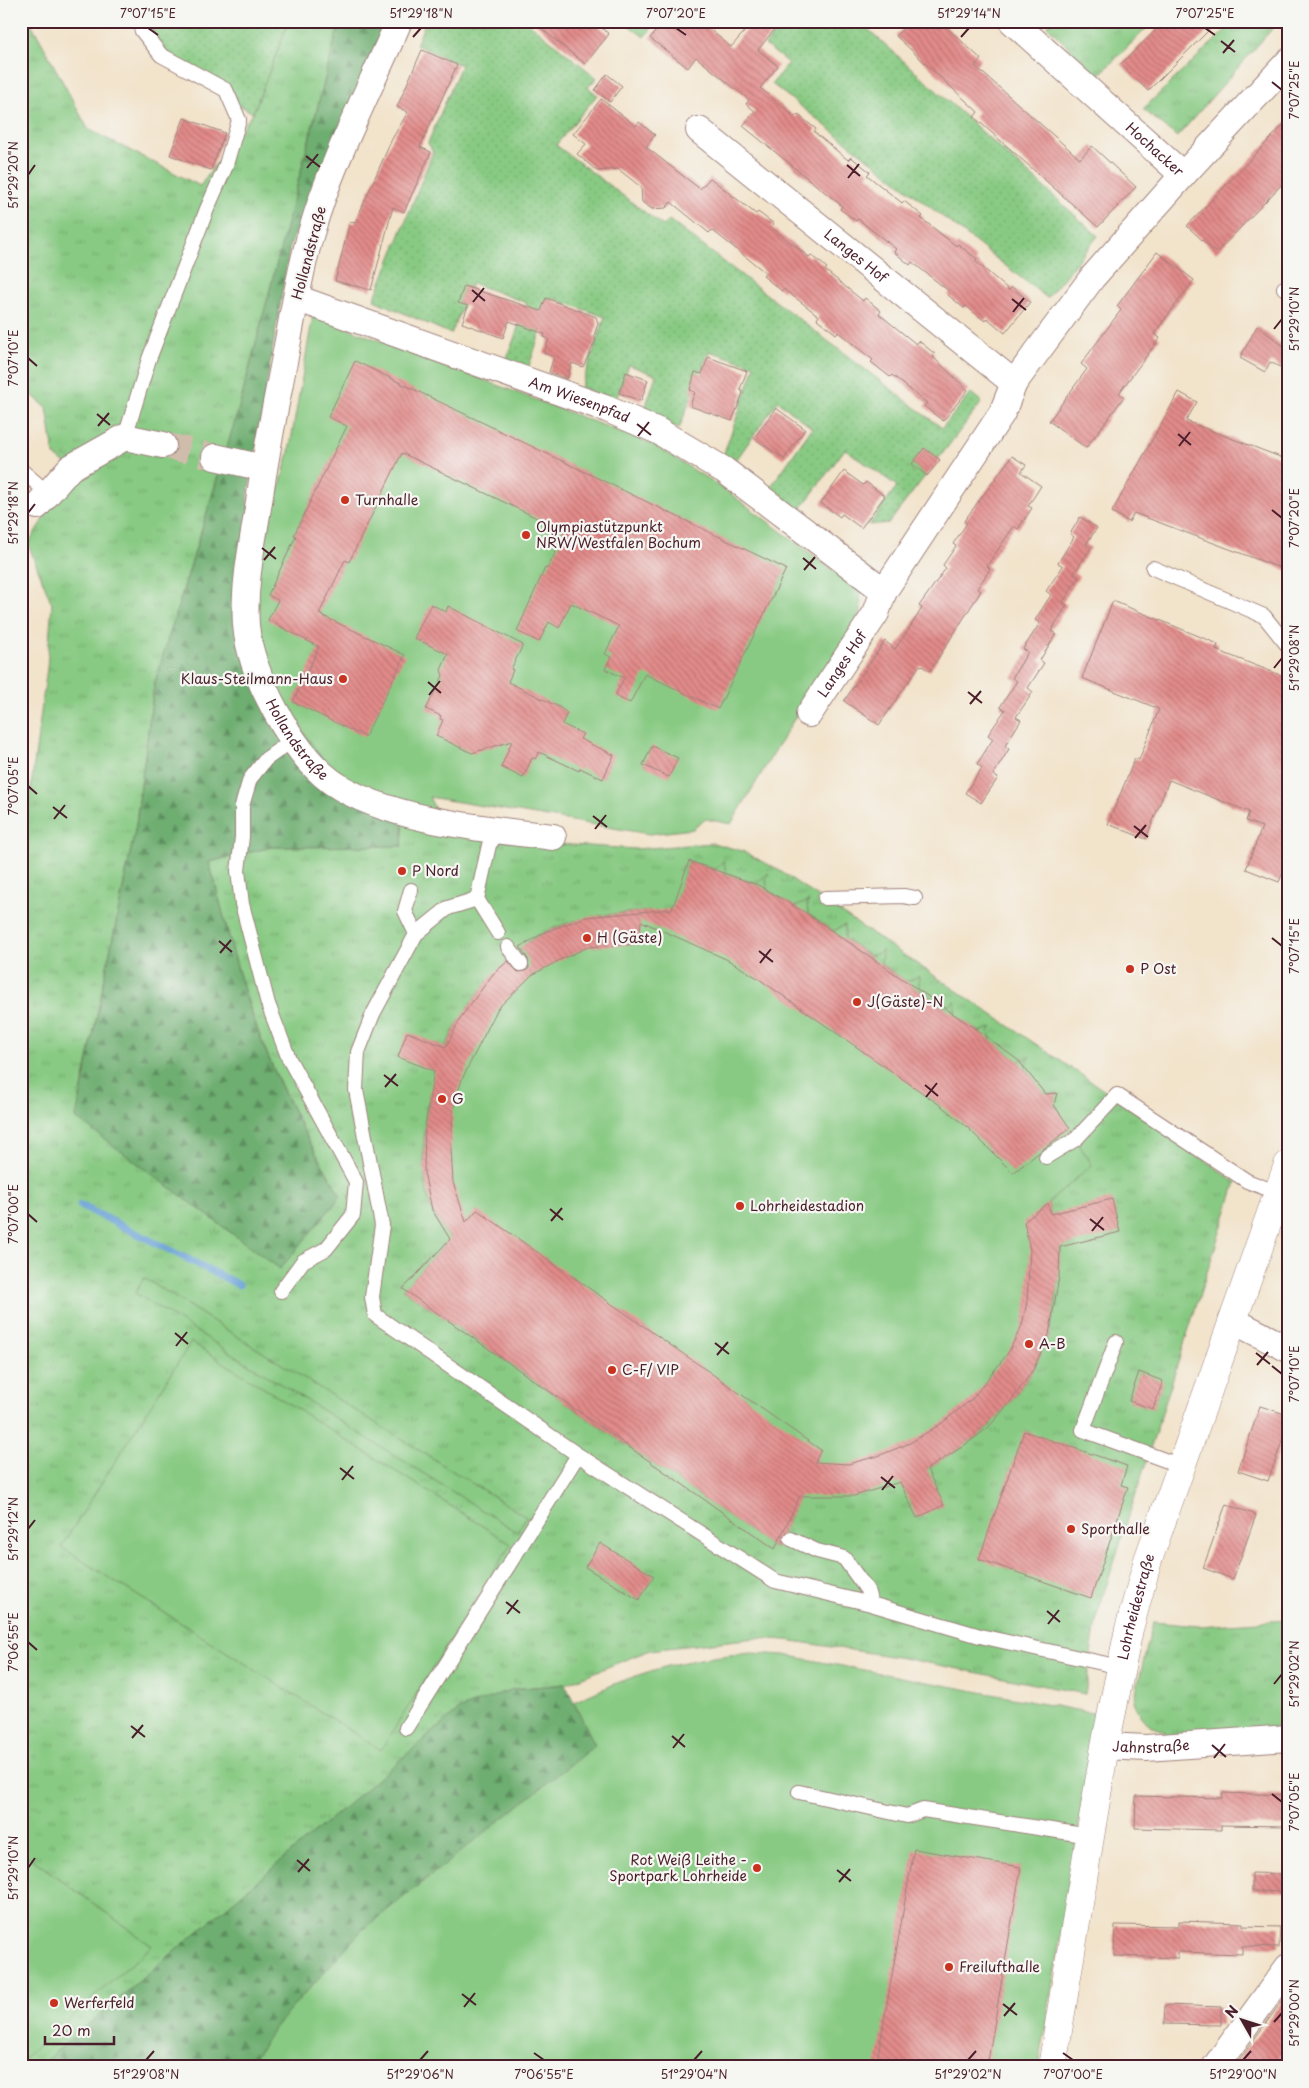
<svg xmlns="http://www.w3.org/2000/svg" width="1309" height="2088" viewBox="0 0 1309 2088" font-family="'Playpen Sans',sans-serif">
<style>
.grass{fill:url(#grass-tufts);stroke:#697457}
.forest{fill:url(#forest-firs);stroke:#5c664e}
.garden{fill:url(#garden-dots);stroke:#697457}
.pitch{fill:#88ca83;stroke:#697457}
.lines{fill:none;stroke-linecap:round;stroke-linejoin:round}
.stream{stroke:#67a0d6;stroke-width:7}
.building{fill:url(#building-back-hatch)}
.minor-tunnel{stroke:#d0bcab;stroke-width:26;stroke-dasharray:26 13;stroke-linecap:butt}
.service-casing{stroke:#9e817b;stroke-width:16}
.minor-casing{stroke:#9e817b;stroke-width:28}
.tertiary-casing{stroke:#9e817b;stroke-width:29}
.service{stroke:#fff;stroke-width:14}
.minor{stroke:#fff;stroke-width:26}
.tertiary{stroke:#fff;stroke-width:28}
.ticks{fill:none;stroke:#4a1f2b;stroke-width:2}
.poi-dot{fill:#c8321e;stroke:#f6f6f2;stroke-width:2}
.labels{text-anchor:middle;stroke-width:4.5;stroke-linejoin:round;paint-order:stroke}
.street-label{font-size:14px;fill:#4a1f2b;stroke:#f6f6f2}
.poi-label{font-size:14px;fill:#4a1f2b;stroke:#f6f6f2;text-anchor:start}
.neatline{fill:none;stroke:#4a1f2b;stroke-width:2}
.ticks-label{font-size:12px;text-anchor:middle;fill:#4a1f2b}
</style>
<defs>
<pattern id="grass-tufts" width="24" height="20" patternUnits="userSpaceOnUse" patternTransform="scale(1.25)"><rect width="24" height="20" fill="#88ca83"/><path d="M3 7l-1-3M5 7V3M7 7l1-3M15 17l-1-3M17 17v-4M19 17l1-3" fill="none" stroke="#77ad71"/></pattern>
<pattern id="forest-firs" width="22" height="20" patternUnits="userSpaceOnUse" patternTransform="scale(1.25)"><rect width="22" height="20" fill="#6eae71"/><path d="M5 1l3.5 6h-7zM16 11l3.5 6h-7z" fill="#5c8d5d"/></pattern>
<pattern id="garden-dots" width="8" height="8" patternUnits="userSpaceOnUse" patternTransform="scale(1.25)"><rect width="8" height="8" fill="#88ca83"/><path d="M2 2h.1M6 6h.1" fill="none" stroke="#77ad71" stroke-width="1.8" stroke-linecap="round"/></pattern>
<pattern id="building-back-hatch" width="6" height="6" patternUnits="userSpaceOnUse" patternTransform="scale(1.25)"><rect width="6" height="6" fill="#e28b8a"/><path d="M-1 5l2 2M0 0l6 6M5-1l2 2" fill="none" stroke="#b97171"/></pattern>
</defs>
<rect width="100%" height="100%" fill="#f6f6f2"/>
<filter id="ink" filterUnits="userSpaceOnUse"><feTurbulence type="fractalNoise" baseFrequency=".02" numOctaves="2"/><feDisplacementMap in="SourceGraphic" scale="10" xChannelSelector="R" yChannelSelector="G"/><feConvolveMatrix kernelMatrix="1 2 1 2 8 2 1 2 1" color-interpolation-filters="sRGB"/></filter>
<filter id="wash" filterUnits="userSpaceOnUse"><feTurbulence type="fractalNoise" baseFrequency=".0096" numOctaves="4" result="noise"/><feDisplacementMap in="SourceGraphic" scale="20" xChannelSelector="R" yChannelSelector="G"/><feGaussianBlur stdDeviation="1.12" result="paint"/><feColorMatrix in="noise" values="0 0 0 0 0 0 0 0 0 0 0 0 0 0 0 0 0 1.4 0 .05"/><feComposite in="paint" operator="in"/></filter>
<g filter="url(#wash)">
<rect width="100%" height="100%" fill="#f2e3cb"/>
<path class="grass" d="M21,21H30L88,129L200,186L253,113L289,21H340L239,408L154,685L136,825L76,1118L341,1196C305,1137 272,1074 250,1008C234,961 223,911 209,862L272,847L402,846L404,818L493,840L636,849L713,843L742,851L777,869C930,974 1085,1075 1236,1182L1097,1615L1085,1694L903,1658L786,1640L755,1638L650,1650L565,1684L513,1689L38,2067H21V847L25,831L47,668L52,604L28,544L73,470L54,455L47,408L21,386V162L28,150L21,147Z
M1052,21H1154L1098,76L1047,26Z
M1235,21H1279L1177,137L1143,109Z
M1288,1620V1728L1165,1737L1164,1731C1148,1728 1139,1715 1134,1701L1153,1622L1199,1626Z"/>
<path class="forest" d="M340,21H389L290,246L247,502L404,818L402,846L272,847L209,862C223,911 234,961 250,1009C272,1075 305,1137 341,1196L280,1269L76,1118L136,825L154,685L239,408Z
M565,1684L595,1745L361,1931L275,2027L248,2067H38L460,1709L513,1689Z"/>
<path class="garden" d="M133,21H289L253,113L158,59Z
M426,21H526L597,78L588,87L597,95L556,145L663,226L669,220L942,428L971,393L982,402L889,523L869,525L897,486L845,449L800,510L770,488L812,428L778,401L734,463L723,456L755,366L709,351L679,429L644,412L656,375L629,365L615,402L581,387L605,317L552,298L528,369L506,361L527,303L472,283L451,334L374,300L433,152L428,143L461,65L416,45Z
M623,21H658L644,37Z
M785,21H859L1098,236L1047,298L772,84L788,63L765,45Z"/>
<path class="pitch" d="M313,315L652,444L724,489L860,590L861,612L808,696L731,824L706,819L693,829L649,834L429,797L439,817L336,777L266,681L254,581L289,452Z
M724,860L726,874L755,884L769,873L766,880L768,891L795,907L809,901L807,904L808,914L833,931L845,925V939L870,956L879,953L882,950L881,964L907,982L919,976V989L944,1007L952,1004L955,1001V1015L980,1032L992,1027L989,1031L991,1040L1018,1061L1031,1057L1027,1060L1026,1070L1045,1094L1057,1093L1054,1105L1092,1165L1048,1203L1060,1248L1056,1304L1049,1335L1033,1370L1012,1400L988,1428L962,1447L922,1472L802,1490L775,1549L403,1289L450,1239C444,1230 436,1220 432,1210C425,1196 425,1178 424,1162C421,1085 451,1014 507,962C520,949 528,940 545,932C585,913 628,912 672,911L689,861L715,870Z
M144,1278L526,1517L517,1532L135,1293Z
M191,1342L511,1544L381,1750L61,1547Z
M752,1653L784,1655L1097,1714L1039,2067H248L275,2027L361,1931L595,1745L574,1702C638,1672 681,1658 752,1653Z
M21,1851L152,1946L21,2061Z"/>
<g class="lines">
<path class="stream" d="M80,1205L239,1285"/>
</g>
<g id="blocks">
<path class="building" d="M532,21H593L609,34L585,64Z
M664,21H700L731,47L754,21H781L758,50L778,66L760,88L795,117L797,114L816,129L814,132L848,160L851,157L870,172L867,175L902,203L904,201L923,216L921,218L956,246L958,244L977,259L975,261L1009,290L1012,287L1030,302L1005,333L987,318L985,321L966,306L964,308L948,295L950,292L912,262L910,265L894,252L896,249L858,219L856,221L840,209L842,206L743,126L755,111L746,104L749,100L696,57L688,68L650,38Z
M910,21H940L981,59L975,66L1080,159L1092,146L1136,187L1098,227L974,117L978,112L896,36Z
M1165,21H1218L1148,91L1121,64Z
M422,50L457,65L420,147L431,152L404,212L393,207L371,290L335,281L350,222L355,223L392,139L408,112L397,107Z
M607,74L622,86L610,102L595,90Z
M601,99L636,126L639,122L655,135L646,147L700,189L710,178L756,214L758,212L774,224L771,227L809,257L811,255L819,261L827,268L825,270L863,301L865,298L881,311L879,314L916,344L919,341L935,354L933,357L968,390L943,421L924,406L927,403L892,375L890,377L871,362L873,360L838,332L836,334L817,319L819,316L784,289L782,291L763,276L766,273L712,230L709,233L671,202L666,208L652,209L642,202L641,187L618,169L597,171L577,154L586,144L573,134Z
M184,118L225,133L211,170L170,155Z
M1288,120V178L1216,253L1187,226Z
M1157,252L1194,280L1154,334L1160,338L1119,393L1124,397L1086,448L1049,421L1087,369L1081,364L1121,310L1117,306Z
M464,286L541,311L546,298L596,317L598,323L594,336L596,340L583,367L572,363L567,379L549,372L554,357L544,353L549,339L544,337L545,334L509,321L503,338L462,323L468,306L458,303Z
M1257,326L1288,349V371L1270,362L1265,372L1240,358Z
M708,357L747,371L740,389L743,393L732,421L690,406L695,392L690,390L695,372L702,374Z
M355,361L786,569L718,709L645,674L630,703L615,696L624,678L605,669L611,657L605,654L619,626L571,603L559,628L549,622L539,642L517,631L545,568L547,569L566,532L402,453L349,562L345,560L319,614L405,655L365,737L293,702L319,647L268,620L278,600L268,595L296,536L294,535L347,426L328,417Z
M626,372L648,380L641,401L619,393Z
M1179,392L1197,402L1186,421L1288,460V571L1134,513L1129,522L1112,512Z
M776,408L805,429L784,459L754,438Z
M924,448L940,460L927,476L912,464Z
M1012,456L1026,465L1021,472L1041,486L1028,506L1032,508L1018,529L1014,526L987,566L990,569L977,589L981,591L930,671L920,665L879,725L844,701L885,641L895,649L909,629L922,608L919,606L946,568L943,565L956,546L953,544L967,523L964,521Z
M844,471L863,485L866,482L885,496L861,528L842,514L840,517L821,503Z
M1080,517L1097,528L1086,544L1091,548L1074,573L1079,577L1063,602L1067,605L1051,631L1056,634L1040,660L1044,663L1028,688L1033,692L1016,717L1021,720L1005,746L1009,749L993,775L998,778L981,803L965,793L982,768L977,764L993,739L988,735L1005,710L1000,707L1017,681L1012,678L1028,652L1023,649L1040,623L1035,620L1051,595L1046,591L1063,566L1058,563L1074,537L1070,534Z
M1113,601L1218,644L1216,650L1288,678V860L1279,882L1246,869L1262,827L1246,821L1249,812L1169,780L1146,839L1108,824L1135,758L1139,760L1159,709L1082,678Z
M431,604L446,612L448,606L523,645L511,669L513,670L508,682L559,707L567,713L562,724L583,734L580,739L614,755L603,779L580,768L579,771L539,752L535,759L532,758L523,778L501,767L512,741L472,753L436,736L443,720L440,719L441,716L426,709L443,676L441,670L448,654L414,638Z
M652,746L678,758L669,777L643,765Z
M689,861L758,885L806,913L983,1034L1019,1061L1045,1094L1057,1093L1054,1105L1070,1128L1013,1173L966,1126L940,1105L756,977L728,960L641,921L639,944L588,947L562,959L532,975L498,1008L462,1079L453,1110L451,1148L453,1182L466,1222L477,1210L821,1450L815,1462L848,1464L878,1456L910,1443L942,1423L972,1399L1008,1353L1022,1325L1027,1302L1030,1250L1024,1222L1048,1203L1051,1214L1112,1199L1120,1232L1060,1247L1059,1277L1049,1335L1033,1370L1012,1400L988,1428L962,1447L927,1469L944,1505L917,1518L900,1482L854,1496H800L775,1549L403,1289L450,1239L432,1210L424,1172L425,1125L434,1071L398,1057L407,1032L446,1047L461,1017L493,974L508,961L518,972L526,971L529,968L528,959L520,947L545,932L586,917L672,909Z
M1139,1372L1163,1381L1153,1409L1129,1401Z
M1260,1406L1288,1415V1425L1268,1481L1238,1471Z
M1024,1431L1127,1466L1121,1485L1128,1487L1091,1598L979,1559Z
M1226,1504L1256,1515L1233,1579L1203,1568Z
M600,1543L654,1576L639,1600L585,1567Z
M1222,1793L1288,1795L1286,1826L1221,1825V1830L1135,1828L1136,1796L1222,1798Z
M914,1849L1021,1867L987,2067H876Z
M1252,1873L1288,1874V1892L1252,1891Z
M1179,1921L1243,1923V1926L1280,1927L1279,1947L1242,1946V1954L1178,1952V1958L1114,1956L1115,1925L1179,1926Z
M1288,1993V2047L1273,2067H1234Z
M1165,2005L1221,2007V2025L1164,2024Z"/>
</g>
</g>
<g filter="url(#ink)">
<use href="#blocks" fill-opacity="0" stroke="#9e817b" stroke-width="1"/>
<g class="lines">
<path class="minor-tunnel" d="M163,445L215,457"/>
<defs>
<path id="service" d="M1284,288L1288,290
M125,437L149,359L207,209L225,168L239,120L226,90L161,55L142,31L139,21
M21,470L48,493
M1153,568L1264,616L1288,646
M411,890L405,911L416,934
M825,898L903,896L915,898
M477,899L448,908L416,934L373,1014L358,1052L356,1090L382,1225L372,1297L375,1315L578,1455L775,1581L871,1604L980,1636L1120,1667
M498,933L477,899L489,845L499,831
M508,947L521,964
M1046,1157L1076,1139L1117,1095L1247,1181L1278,1193
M281,1291L303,1261L326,1249L353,1215L356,1182L289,1059L268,1004L242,904L238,871L242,837V806L250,779L266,759L294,739
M1116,1342L1083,1430L1181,1466
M791,1539L817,1551L844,1558L867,1590L871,1604
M406,1728L578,1455
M799,1792L907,1816L923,1810L1090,1836"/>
<g id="minor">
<path id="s1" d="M399,21C369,91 332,160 311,233C300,270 294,309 287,346C278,395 267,445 260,495C254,537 243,582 246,625C250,674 292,753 332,782C388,821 487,829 553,837"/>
<path id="s2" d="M1012,21L1183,175"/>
<path id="s3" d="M699,130L1014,383"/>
<path id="s4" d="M296,298L607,409L658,431L724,470L884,591"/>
<path d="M215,457L264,468"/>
<path d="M37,506L70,468L125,437L163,445"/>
<path id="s5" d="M809,714L876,613L884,591L1002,413L1014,383L1092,278L1183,175L1288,62"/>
<path d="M1232,1320L1288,1349"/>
<path id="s6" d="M1105,1746L1146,1748L1288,1738"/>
<path d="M1215,2067L1288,1967"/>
</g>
<g id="tertiary">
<path id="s7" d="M1052,2067L1105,1746L1129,1629L1148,1560L1288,1165"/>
</g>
</defs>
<use href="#service" class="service-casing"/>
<use href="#minor" class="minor-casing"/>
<use href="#tertiary" class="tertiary-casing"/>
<use href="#service" class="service"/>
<use href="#minor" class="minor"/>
<use href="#tertiary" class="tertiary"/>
</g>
</g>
<path class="ticks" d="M148,28L158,35M676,28L686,35M1205,28L1215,35M413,37L421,28M961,37L969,28M1221,41L1235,52M1223,53L1234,40M1272,82L1282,90M306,156L320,167M847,165L860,176M307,168L318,154M28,175L35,165M848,178L859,164M472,290L485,301M1012,299L1026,310M473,302L484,288M1013,312L1024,298M1274,329L1282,319M28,358L37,366M97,414L110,425M637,424L651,435M98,426L109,413M1178,434L1191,445M638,436L649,422M1179,446L1190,432M1272,510L1282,518M28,513L35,504M262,548L276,559M803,558L816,569M264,560L275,547M804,570L815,557M1274,668L1282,658M428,682L441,693M968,692L982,703M429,695L440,681M970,704L981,691M28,786L37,794M53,807L67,818M593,816L607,827M54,819L65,805M1134,826L1148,837M595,829L606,815M1135,838L1146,825M1272,938L1282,946M219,941L232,952M759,951L773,962M220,953L231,940M760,963L771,949M384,1075L398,1086M925,1085L938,1096M385,1087L396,1074M926,1097L937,1083M550,1209L563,1220M28,1214L37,1222M1090,1219L1104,1230M551,1221L562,1208M1092,1231L1103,1217M175,1333L188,1344M715,1343L729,1354M176,1346L187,1332M1256,1353L1270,1364M717,1355L728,1342M1257,1365L1268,1352M1272,1366L1282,1374M340,1468L354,1479M881,1477L895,1488M342,1480L353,1466M882,1490L893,1476M28,1529L35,1520M506,1602L520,1613M1047,1611L1060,1622M507,1614L518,1600M1048,1624L1059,1610M28,1642L37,1650M1274,1684L1282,1674M131,1726L145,1737M672,1736L685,1747M132,1738L143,1725M1212,1745L1226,1757M673,1748L684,1734M1214,1758L1225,1744M1272,1794L1282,1802M297,1860L310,1871M28,1868L35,1858M837,1870L851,1881M298,1872L309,1859M839,1882L850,1869M462,1994L476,2005M1003,2004L1017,2015M464,2007L475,1993M1004,2016L1015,2003M1274,2022L1282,2013M534,2053L544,2060M1063,2053L1073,2060M146,2060L154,2051M420,2060L428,2051M694,2060L702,2051M968,2060L976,2051M1243,2060L1251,2051"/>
<g class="poi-dot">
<circle cx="345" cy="500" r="5"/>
<circle cx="526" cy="535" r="5"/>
<circle cx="343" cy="679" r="5"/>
<circle cx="402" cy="871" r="5"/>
<circle cx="587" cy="938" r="5"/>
<circle cx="1130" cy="969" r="5"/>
<circle cx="857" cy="1002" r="5"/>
<circle cx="442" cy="1099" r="5"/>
<circle cx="740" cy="1206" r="5"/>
<circle cx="1029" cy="1344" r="5"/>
<circle cx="612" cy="1370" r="5"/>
<circle cx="1071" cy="1529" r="5"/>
<circle cx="757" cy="1868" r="5"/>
<circle cx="949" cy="1967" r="5"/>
<circle cx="54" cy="2003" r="5"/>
</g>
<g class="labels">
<g class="street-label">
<text dy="5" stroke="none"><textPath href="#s2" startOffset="192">Hochacker</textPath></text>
<text transform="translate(309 253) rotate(-75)" y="5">Hollandstraße</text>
<text dy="5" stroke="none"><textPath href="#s3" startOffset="201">Langes Hof</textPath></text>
<text dy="5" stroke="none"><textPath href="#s4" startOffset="301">Am Wiesenpfad</textPath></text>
<text dy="5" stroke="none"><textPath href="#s5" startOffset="60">Langes Hof</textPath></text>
<text dy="5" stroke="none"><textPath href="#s1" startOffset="755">Hollandstraße</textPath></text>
<text dy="5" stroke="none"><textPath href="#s7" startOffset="468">Lohrheidestraße</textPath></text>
<text dy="5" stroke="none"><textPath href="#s6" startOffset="46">Jahnstraße</textPath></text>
</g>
<g class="poi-label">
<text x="355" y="505">Turnhalle</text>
<text x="536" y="532">Olympiastützpunkt<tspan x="536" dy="16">NRW/Westfalen Bochum</tspan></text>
<text x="333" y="684" text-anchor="end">Klaus-Steilmann-Haus</text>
<text x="412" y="876">P Nord</text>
<text x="597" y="943">H (Gäste)</text>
<text x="1140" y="974">P Ost</text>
<text x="867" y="1007">J(Gäste)-N</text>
<text x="452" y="1104">G</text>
<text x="750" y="1211">Lohrheidestadion</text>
<text x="1039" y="1349">A-B</text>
<text x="622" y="1375">C-F/ VIP</text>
<text x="1081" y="1534">Sporthalle</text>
<text x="747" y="1865" text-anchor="end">Rot Weiß Leithe -<tspan x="747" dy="16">Sportpark Lohrheide</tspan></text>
<text x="959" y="1972">Freilufthalle</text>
<text x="64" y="2008">Werferfeld</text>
</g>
</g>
<rect width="1309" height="2088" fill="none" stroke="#f6f6f2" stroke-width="55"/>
<g transform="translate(1242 2020) rotate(309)" stroke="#f6f6f2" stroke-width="4" paint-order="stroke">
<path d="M0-4L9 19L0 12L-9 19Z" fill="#4a1f2b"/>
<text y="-8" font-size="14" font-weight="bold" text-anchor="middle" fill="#4a1f2b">N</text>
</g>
<path d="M45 2036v8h69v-8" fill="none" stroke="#4a1f2b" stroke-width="2.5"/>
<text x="52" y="2036" font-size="15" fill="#4a1f2b" stroke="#f6f6f2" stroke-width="4" paint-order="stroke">20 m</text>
<rect x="28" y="28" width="1254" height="2032" class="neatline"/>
<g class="ticks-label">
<text x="148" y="18">7°07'15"E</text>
<text x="421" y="18">51°29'18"N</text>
<text x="676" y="18">7°07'20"E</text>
<text x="969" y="18">51°29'14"N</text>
<text x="1205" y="18">7°07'25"E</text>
<text transform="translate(1295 90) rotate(-90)" y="4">7°07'25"E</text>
<text transform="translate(14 175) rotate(-90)" y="4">51°29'20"N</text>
<text transform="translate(1295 319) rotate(-90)" y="4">51°29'10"N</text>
<text transform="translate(14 358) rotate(-90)" y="4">7°07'10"E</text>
<text transform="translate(14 513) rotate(-90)" y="4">51°29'18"N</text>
<text transform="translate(1295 518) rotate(-90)" y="4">7°07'20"E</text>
<text transform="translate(1295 658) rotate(-90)" y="4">51°29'08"N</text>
<text transform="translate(14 786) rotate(-90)" y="4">7°07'05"E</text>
<text transform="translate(1295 946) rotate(-90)" y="4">7°07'15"E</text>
<text transform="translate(14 1214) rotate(-90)" y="4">7°07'00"E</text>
<text transform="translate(1295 1374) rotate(-90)" y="4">7°07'10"E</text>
<text transform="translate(14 1529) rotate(-90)" y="4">51°29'12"N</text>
<text transform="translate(14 1642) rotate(-90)" y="4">7°06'55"E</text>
<text transform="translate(1295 1674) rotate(-90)" y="4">51°29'02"N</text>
<text transform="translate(1295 1802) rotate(-90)" y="4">7°07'05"E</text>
<text transform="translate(14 1868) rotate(-90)" y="4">51°29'10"N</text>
<text transform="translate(1295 2013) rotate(-90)" y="4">51°29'00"N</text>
<text x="146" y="2079">51°29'08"N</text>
<text x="420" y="2079">51°29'06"N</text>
<text x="544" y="2079">7°06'55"E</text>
<text x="694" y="2079">51°29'04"N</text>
<text x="968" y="2079">51°29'02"N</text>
<text x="1073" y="2079">7°07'00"E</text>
<text x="1243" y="2079">51°29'00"N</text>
</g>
</svg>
